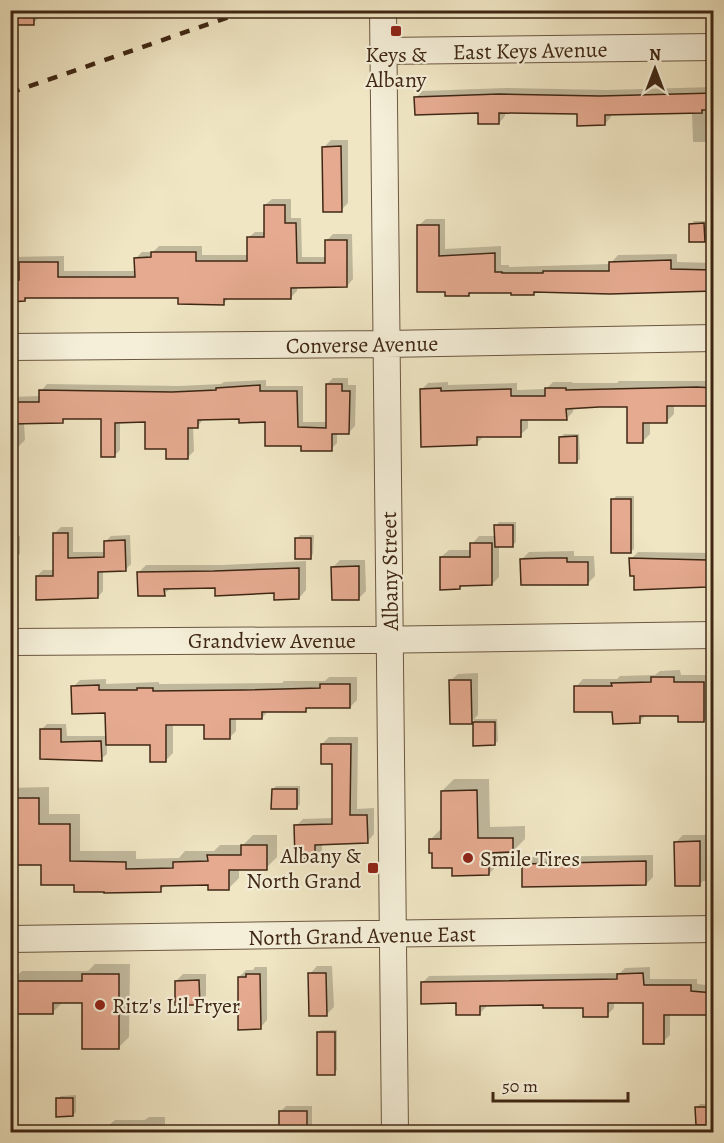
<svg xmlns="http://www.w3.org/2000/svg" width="724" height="1143" viewBox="0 0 724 1143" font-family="Alegreya,serif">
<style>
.shadow{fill:#0003}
.building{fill:#e5aa90;stroke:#3f2714;stroke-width:1.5}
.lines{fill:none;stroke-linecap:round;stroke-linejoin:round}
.minor-casing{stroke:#6b5740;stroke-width:28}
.minor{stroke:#f5efd9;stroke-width:26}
.rail{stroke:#3f2714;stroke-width:4.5;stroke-dasharray:10 10;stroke-linecap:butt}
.poi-dot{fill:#8f2418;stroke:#f5efd9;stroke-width:2}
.labels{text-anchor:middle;stroke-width:4.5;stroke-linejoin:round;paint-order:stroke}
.street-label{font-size:22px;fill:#3f2714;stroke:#f5efd9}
.poi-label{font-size:22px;fill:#3f2714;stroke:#f5efd9;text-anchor:start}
</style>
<rect width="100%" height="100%" fill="#f0e6c4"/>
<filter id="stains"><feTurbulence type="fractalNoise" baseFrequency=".00333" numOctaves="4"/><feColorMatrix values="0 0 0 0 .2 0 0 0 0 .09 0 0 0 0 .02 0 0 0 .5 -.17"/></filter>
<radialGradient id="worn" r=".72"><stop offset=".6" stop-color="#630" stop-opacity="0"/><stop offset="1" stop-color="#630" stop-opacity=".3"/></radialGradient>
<path class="shadow" d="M10,10H115L109,16L40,17L33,23L10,25Z
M714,87V142H693L692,112L611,113V117L605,124L578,113L505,112V116L499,123L480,112L416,98L422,91L506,88L607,90Z
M331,140H348V203L341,210L324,147Z
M272,199H291V218H301L302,257H327V240L333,234H352L353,279L347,286H297V291L290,298L230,297L224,303L180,297H28L25,300L10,299V257L64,256V271H136V258L142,252H153L159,246H202V255H248V238L255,232H265V205Z
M426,219H445V249L501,246V265H509V267L610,264L618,255L677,254V262L714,263V289L537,291L534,294L513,291L472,292L469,295H447L418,226Z
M694,221H707V237L704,240L691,224Z
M333,378H348V385H356L355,426L349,432H337V443L331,449L303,444L266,421L241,418H204L198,426H193L194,451L187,458L167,447L146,420L120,421V450L114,456L102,418L66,417L62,422L24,423L25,440L18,447H10V397L41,396V391L47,384L179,386L221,384L224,382L266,380V386H303V422H327V384Z
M619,381H714V404L674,405V414L667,421L650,422V434L643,441L628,405L573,407V412L566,419H528V428L520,435L483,437L476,444L421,390L428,383L448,382V385L517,383V390L546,389L553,382H572L573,383H617Z
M564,434H579L580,459L576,462L561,437Z
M616,496H634V549L630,552L613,500Z
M499,522H516V542L513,545H499V577L492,584H463L460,588L441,557L449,550H472V544L479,536H496V526Z
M61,527H73V552H106L105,542L111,536L130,535L131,564L125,570L103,571V591L98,597L37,576L43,570H55V533Z
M300,535H314L313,554L310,558L297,539Z
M10,536H20V554L16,557H10Z
M574,551V556H594L595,576L588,583L522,559L529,552Z
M638,552L714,553V585L635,588V575L631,559Z
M340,560H365L366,591L359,598L333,567Z
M306,561V590L299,598L275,591L216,587L171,588L164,594L139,572L146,565H223Z
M680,670L681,675H714V720L680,721V714L646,715L639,722L614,710L576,687L583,679H617L620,676L655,675L660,671Z
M478,673V715L471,722L450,681L458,674Z
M329,677H357V700L350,707L310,706L305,710H269L262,718H236V731L229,738L205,723L173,724V753L166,760L152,744H107V754L101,759L42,758V729L47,724H66L67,736H107L106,712L73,687L80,680L106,679V684L159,682V684L282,683L284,681H325Z
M474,719H497L498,741L494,744H474Z
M329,737H358L357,809L374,808V834L367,842L322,843V850L315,857L296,826L303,819L334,818V763L322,744Z
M454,779H489L490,827L525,826V839L513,851H501V861L489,874L453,866L434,852L430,840L443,827L442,791Z
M276,786H300V804L297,808L273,790Z
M49,787V814H80V851H136V859L179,858L185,851H214L220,845H243L253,835H277V857L266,868H239V878L228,889L209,883L167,884L160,890L75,883L43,864H10V788Z
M683,835H706L707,841L714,840V881H703L700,884L676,842Z
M653,855V877L646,884L523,864L530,857Z
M95,964H130L129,1037L118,1048L84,1001L63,1002L53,1012L22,1013L10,1021V979H13L22,971H88Z
M317,966H332L334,1007L326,1015L310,974Z
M255,967H267V1020L260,1028L239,977L246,970H253Z
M650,967V979H697V984L714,986V1014L670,1013V1035L663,1042L645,1001L614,1002V1008L607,1015L584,1006L544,1004H486V1007L479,1014L422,983L429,976L620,973L625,968Z
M183,974H206V996L199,1003L176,981Z
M321,1030H337V1070L334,1073L318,1033Z
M76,1095V1112L73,1115L57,1099L61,1096Z
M700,1104H714V1122L711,1124L697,1107Z
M286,1106H312V1132H281V1111Z
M149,1117H165V1131H198V1132H108V1126L115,1120H145Z
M435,1131H451V1132H434Z"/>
<path class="building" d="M13,10H34V25H13Z
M714,93V110H702V113L605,115V125L577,126V114L499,113V124H478V113L415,115L414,97L499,94L600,96Z
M341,146L342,212H323L322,147Z
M264,205H285V223H296L297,263H325V240H347V287L291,288V299H224V305L178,304V298H25V301L10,302V280H19V262H58V277H135L134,258L151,257V252H196V261H247V237H264Z
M704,223L705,242H689V224Z
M417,225H439V256L495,253V272H502V273H543V271H609V262L671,260V269L714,270V291L610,294L534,292V295H511V293H469V296H445V292H417Z
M326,384H342V391H350L349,434H332V451H301V446H265V422L239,423V419L198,420V428H188V459H166V449H145V422L115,423V457H101V419H63V423L10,424V402H39V390L172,392L216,390V388L260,385V391H297L298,427L326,428Z
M697,387L714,388V406H667V423H643V443H627V407H599L566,409L567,420H521V437H477V445L421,447L420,389L441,388V391L511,389V396H545V388H566V390Z
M577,436V463H559V437Z
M611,499H631V553H611Z
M494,525H513V547H495Z
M53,533H68V558L104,557V541L125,540L126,571L98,572V598L36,600V576H53Z
M295,538H311V559H295Z
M470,543H492V585L460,586V589L440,590V557H470Z
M545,558H567V562H588V585H521L520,559Z
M629,558L707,560V587L634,590V576H630Z
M359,566V600H332L331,567Z
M299,568V599L274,600V593L215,596V588L164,589L165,596H138L137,572L214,571Z
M651,677H674V682H704V722H678V716H640V723L613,724L612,712H574V686H612L611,683L651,682Z
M449,680H471L472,724H450Z
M320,684H350V708H306V712H262V719H230V739H204V725H166V762H150V745H106L105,713L72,714L71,686L99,685V690H137V688H153V691L242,690L320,688Z
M473,722H495V745L473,746Z
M40,729H61V742L101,741L102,761L40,759Z
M321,744H351L350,815H367L368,843L315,845V858L295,859L294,825L332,824V764H321Z
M272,789H297V809H271Z
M477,790L478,838H513V852L489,853V875L452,876V868H432V853H429V839H441V791Z
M10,798H39V824H70V861L126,862V869L173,868V862L208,861L207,855H241V845H267V870H229V890H208V885L161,886V892L104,893V892H74V885H41V865H10Z
M700,841V886H675L674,842Z
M646,861V885L522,887V864Z
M308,973H326L327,1016H309Z
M643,973L644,985H691V991L714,993V1015H664V1044H643V1003H608V1017H583V1008H543V1005L480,1006V1015H456V1003L421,1004V982L617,979V974Z
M82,974H119V1049H82V1003H53V1014H10V981H82Z
M246,974H260L261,1029L238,1030V977H246Z
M199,980L200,1005H175V981Z
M317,1032H335V1075H317Z
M56,1098H73V1116L56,1117Z
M695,1107H712V1125H696Z
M279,1111H307V1132H279Z"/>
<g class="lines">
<defs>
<path id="minor" d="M383,10L395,1132
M382,51L714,47
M10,347L386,344L714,338
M10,642L366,640L714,635
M10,939L714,929"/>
</defs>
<use href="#minor" class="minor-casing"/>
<use href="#minor" class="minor"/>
<path class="rail" d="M10,93L249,10"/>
</g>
<g class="poi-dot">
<rect x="390" y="25" width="12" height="12" rx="3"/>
<circle cx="468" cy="858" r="6"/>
<rect x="367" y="862" width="12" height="12" rx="3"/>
<circle cx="100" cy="1005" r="6"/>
</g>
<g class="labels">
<g class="street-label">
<text transform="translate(530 50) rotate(-1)" y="8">East Keys Avenue</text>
<text transform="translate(362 344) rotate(-1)" y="8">Converse Avenue</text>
<text transform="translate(389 571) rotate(-91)" y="8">Albany Street</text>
<text x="272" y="648">Grandview Avenue</text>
<text transform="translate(362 935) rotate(-1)" y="8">North Grand Avenue East</text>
</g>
<g class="poi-label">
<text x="396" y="62" text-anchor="middle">Keys &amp;<tspan x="396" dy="25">Albany</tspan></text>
<text x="361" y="863" text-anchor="end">Albany &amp;<tspan x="361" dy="25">North Grand</tspan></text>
<text x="480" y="866">Smile Tires</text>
<text x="112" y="1013">Ritz's Lil Fryer</text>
</g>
</g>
<rect width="724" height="1143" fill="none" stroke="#f0e6c4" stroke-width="36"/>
<rect x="12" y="12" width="700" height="1119" fill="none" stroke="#3f2714" stroke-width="3"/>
<rect x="18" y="18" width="688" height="1107" fill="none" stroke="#3f2714" stroke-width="1.5"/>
<g transform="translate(655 69)" stroke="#f5efd9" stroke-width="4.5" paint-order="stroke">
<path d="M0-4.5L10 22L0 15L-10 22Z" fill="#3f2714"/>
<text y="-9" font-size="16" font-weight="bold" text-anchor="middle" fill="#3f2714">N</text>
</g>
<path d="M493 1092v9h135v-9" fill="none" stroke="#3f2714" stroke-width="3"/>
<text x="502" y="1092" font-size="18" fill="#3f2714" stroke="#f5efd9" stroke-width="4.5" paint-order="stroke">50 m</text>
<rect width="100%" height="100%" filter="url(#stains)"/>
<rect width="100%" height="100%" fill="url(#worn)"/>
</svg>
